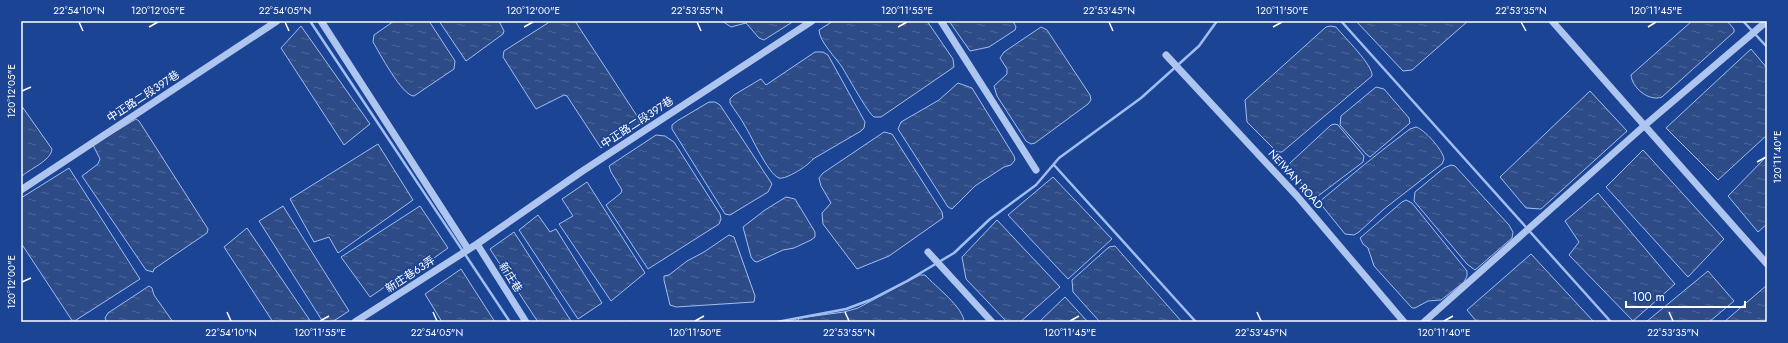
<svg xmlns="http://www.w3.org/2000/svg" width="1788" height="343" viewBox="0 0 1788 343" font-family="Jost,'Noto Sans TC',sans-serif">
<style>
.water{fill:url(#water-ripples);stroke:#a0bef1}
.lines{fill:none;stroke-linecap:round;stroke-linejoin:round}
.stream{stroke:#a0bef1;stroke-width:2.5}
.minor{stroke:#adc5ef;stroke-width:7}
.ticks{fill:none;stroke:#fff;stroke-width:1.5}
.labels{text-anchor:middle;stroke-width:3.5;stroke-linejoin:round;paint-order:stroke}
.street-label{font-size:11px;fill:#fff;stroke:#1b4495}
.neatline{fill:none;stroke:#fff;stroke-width:1.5}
.ticks-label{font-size:10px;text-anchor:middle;fill:#fff}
</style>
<defs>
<pattern id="water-ripples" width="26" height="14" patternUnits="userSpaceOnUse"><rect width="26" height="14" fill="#2d4b87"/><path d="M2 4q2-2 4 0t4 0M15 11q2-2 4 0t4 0" fill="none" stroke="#4c6699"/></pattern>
</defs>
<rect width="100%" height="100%" fill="#1b4495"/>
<path class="water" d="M394,21H429L455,61L454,69L414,96C402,96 379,52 373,42L374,35Z
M439,21H499L504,31L503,34L466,61Z
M551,21H575L639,119V123L601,148L567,96L564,95L536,109L503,57L504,51Z
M722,21H794L764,40L759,38L746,23L731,27Z
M833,21H927L953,59L954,67L881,117H874C868,113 848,77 842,67C836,58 819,41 819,30Z
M949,21H1013L1016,27L1015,30L989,47L970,51Z
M1356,21H1468L1412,70L1403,71Z
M1692,21H1727L1734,29V32L1662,97C1649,102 1632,88 1631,75Z
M301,26L370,124L344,145L281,48Z
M1330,26L1336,27C1343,36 1374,66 1372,76L1282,152H1277L1247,122L1245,100L1326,27Z
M1041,27L1047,30L1090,95L1091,100L1088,104L1035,143L1031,144L1026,141L997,96L994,86L1007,74V69L1000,58L1004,52Z
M1751,49L1767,68V135L1718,180L1666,128Z
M815,52H823L828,55L865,122L864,128L861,131L813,159C809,165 786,180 779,178C768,174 752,137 745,126C741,118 735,111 730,103V99L734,95L759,80L761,79L766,85Z
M958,83L972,88L1014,156L1015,160L1011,165L1004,167L975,186L952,209L948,207L898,129L901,122L939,100Z
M1376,87L1384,89L1409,118L1410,123L1370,157L1366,154L1340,125L1341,116Z
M1590,91L1627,131L1541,209L1526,208L1500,177Z
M709,102H715L720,105L772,184L768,192L730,215L725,214L672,129V125L677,121Z
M21,105L52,149C51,161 29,169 21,177Z
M136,119L139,121L208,229L207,233L154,269L153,272L146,270L82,176L98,164L100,159L93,145Z
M1335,124L1338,125L1364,156L1363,162L1318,196L1313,197L1288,167L1290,163L1331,125Z
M1416,127C1424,129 1443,150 1444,159L1442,164L1384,209L1359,232L1354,235L1345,234L1319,202C1349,177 1379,152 1410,129Z
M884,132L892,134L942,212L943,218L889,256L857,269L823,224L822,213L831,203L821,186L819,178L823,173Z
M656,135L665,136L674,142L720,214L721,219L719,224L648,269L606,205L621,193L622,190L611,172L609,166Z
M378,144L413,200L338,253L329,237L314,242L290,199Z
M1643,150L1724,239L1688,277L1606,187Z
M1767,156V224L1758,232L1728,196Z
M1451,165L1455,166L1509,225L1513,232L1512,238L1475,270L1467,264L1414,201L1415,192L1444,168Z
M69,168L140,279L73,322L21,243V198Z
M1053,177L1112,239L1068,279L1008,215Z
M587,182L645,273L611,301L559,224L573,216L562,199Z
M1598,193L1675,284L1633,321L1569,255L1579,242L1565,221Z
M786,197L795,199L815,232V237L811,240L794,248L783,250L757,262L754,261L751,257L743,227L765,210Z
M1406,200L1412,203L1467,271V276L1464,282L1441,300L1428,301L1415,308H1412L1374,266L1368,248L1363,244L1360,238L1402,202Z
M283,206L349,311L332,322H323L259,221Z
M420,206L448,248L396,285L386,286L370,297L341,257Z
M538,215L550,232L556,229L602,303L578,319L519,230Z
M997,220L1060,287L1020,322H1007L966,279L962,257Z
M247,228L311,322H273L224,247Z
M514,232L571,321L569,322H538L490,249Z
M729,235L734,237L755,296L754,302L676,307L670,305L664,280V276L669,275L687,261L704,252Z
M1115,246L1182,322H1100L1073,292L1072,280L1109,247Z
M1531,254L1594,322H1477L1467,310Z
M461,269L495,322H442L425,294Z
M1708,271L1734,301L1709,322H1646Z
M920,275H925C935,286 964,308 964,322H796L800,318L844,312L858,308Z
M1767,285V322H1724Z
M149,286L152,288L154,295L173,322H107L105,318L108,313Z
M1065,297L1088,322H1039Z"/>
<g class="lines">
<path class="stream" d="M310,21L510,322
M1341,21L1611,322
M1743,21L1767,47
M1054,165L1196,322
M630,322H631
M777,322L846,309L870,300L907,281L954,253L990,219L1036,185L1059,158L1141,98L1199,46L1217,21"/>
<path class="minor" d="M321,21L468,249
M941,21L1036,170
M1552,21L1767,264
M1166,55L1297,196L1404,322
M21,190L277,21
M477,244L526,322
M928,252L992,322
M355,322L477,244L581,172L812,21
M1424,322L1644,126L1767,21"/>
</g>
<path class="ticks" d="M79,22L83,31M285,22L289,31M697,22L701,31M1109,22L1113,31M1521,22L1526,31M149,27L158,22M524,27L533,22M898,27L907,22M1273,27L1282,22M1648,27L1656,22M22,91L31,87M1757,162L1766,157M22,282L31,278M227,312L231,321M433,312L437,321M845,312L849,321M1257,312L1261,321M1669,312L1673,321M320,321L329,316M695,321L704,316M1070,321L1079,316M1444,321L1453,316"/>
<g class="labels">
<g class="street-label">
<text transform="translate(143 96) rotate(-33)" y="4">中正路二段397巷</text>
<text transform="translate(637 122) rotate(-33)" y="4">中正路二段397巷</text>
<text transform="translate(1296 179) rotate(48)" y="4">NEIWAN ROAD</text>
<text transform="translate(410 274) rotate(-33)" y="4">新庄巷63弄</text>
<text transform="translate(511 277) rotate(58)" y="4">新庄巷</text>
</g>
</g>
<rect width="1788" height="343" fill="none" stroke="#1b4495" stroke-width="44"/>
<path d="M1626 301v6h119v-6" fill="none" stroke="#ffffff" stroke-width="2"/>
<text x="1632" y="301" font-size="12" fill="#ffffff" stroke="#1b4495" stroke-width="3" paint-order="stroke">100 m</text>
<rect x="22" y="22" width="1744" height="299" class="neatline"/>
<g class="ticks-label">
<text x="79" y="14">22°54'10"N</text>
<text x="158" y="14">120°12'05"E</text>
<text x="285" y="14">22°54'05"N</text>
<text x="533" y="14">120°12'00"E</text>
<text x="697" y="14">22°53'55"N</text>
<text x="907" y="14">120°11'55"E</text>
<text x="1109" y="14">22°53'45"N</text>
<text x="1282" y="14">120°11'50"E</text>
<text x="1521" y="14">22°53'35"N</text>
<text x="1656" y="14">120°11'45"E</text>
<text transform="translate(11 91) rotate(-90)" y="4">120°12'05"E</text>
<text transform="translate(1777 157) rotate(-90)" y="4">120°11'40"E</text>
<text transform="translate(11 282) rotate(-90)" y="4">120°12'00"E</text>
<text x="231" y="336">22°54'10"N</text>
<text x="320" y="336">120°11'55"E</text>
<text x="437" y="336">22°54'05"N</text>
<text x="695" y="336">120°11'50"E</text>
<text x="849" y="336">22°53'55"N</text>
<text x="1070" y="336">120°11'45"E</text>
<text x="1261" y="336">22°53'45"N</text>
<text x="1444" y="336">120°11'40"E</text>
<text x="1673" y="336">22°53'35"N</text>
</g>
</svg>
